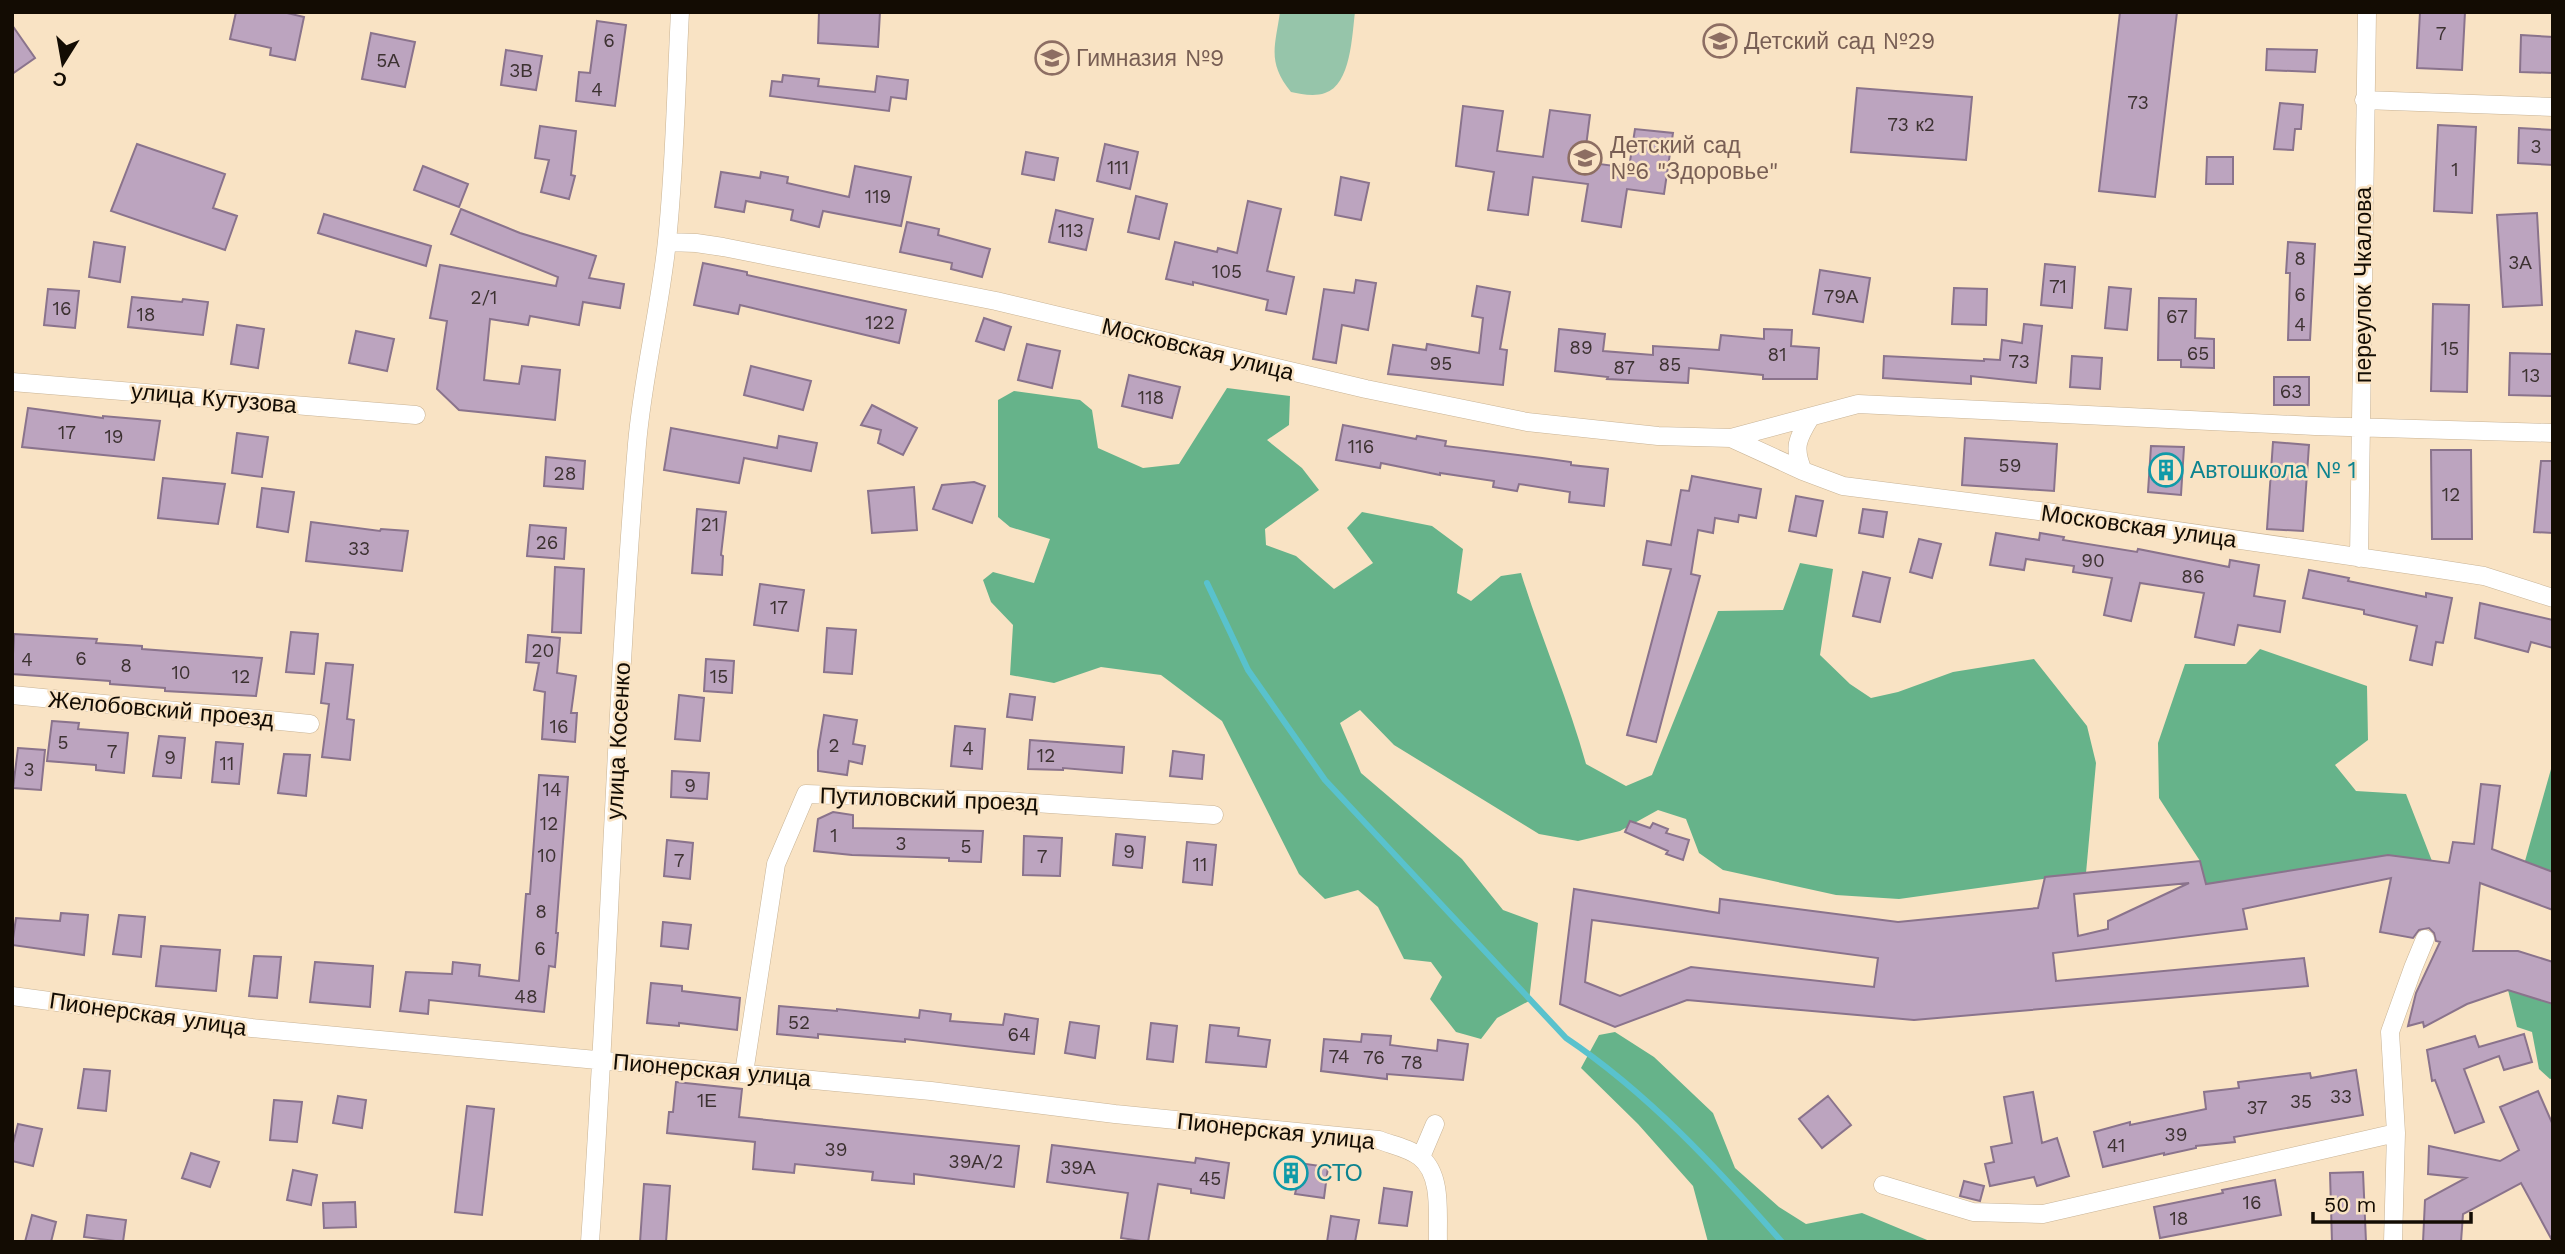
<svg xmlns="http://www.w3.org/2000/svg" width="2565" height="1254" viewBox="0 0 2565 1254" font-family="'Work Sans',sans-serif">
<style>
.green{fill:#96c5aa}
.forest{fill:#66b38a}
.lines{fill:none;stroke-linecap:round;stroke-linejoin:round}
.stream{stroke:#59c2cd;stroke-width:6}
.building{fill:#bca4bf;stroke:#8a738c;stroke-width:2;fill-rule:evenodd}
.street-casing{stroke:#c8b395;stroke-width:19}
.street{stroke:#fff;stroke-width:18}
.labels{text-anchor:middle;stroke-width:5;stroke-linejoin:round;paint-order:stroke}
.number-label{font-size:19px;fill:#3d3232}
.education-label{font-size:23px;fill:#785e54;stroke:#f9e3c4;text-anchor:start}
.street-label{font-size:23px;fill:#130c03;stroke:#f9e3c4}
.culture-label{font-size:23px;fill:#0d838f;stroke:#f9e3c4;text-anchor:start}
</style>
<rect width="100%" height="100%" fill="#f9e3c4"/>
<path class="green" d="M1280,12H1355C1352,35 1351,85 1325,93C1314,97 1301,94 1291,92C1267,62 1275,47 1280,12Z"/>
<path class="forest" d="M1227,388L1290,396L1289,425L1267,440L1302,468L1319,490L1265,529L1266,545L1296,556L1334,589L1373,563L1347,528L1362,512L1432,526L1463,549L1457,593L1471,601L1501,576L1521,573C1541,638 1568,699 1586,764L1626,786L1652,775L1718,611L1783,610L1800,563L1833,569L1820,655L1850,684L1871,698L1898,692L1953,672L2034,659L2087,726L2096,763L2086,873L1899,899L1836,895L1723,870L1699,853L1686,819L1658,810L1620,831L1578,841L1539,834L1394,745L1360,710L1340,723L1361,773L1462,859L1503,910L1538,923L1529,1001L1497,1018L1481,1039L1456,1032L1430,999L1442,977L1431,962L1404,959L1378,907L1358,890L1325,899L1299,874L1222,721L1161,675L1101,667L1054,683L1010,675L1013,625L991,602L983,580L993,572L1034,583L1050,539L1010,527L998,517V400L1014,391L1080,400L1092,410L1098,448L1143,468L1179,464Z
M2260,649L2367,686L2368,740L2335,765L2356,791L2406,794L2432,861L2388,855L2206,884L2200,861L2159,798L2158,743L2185,664H2246Z
M2553,762V872L2525,861Z
M2508,990L2553,1004V1078L2550,1079L2539,1069L2532,1032L2517,1027Z
M1615,1032L1654,1057L1713,1113L1735,1168L1779,1207L1806,1224L1862,1213L1932,1242H1708L1693,1186L1638,1124L1581,1068L1599,1035Z"/>
<g class="lines">
<path class="stream" d="M1207,583L1248,670L1325,780L1566,1038C1648,1093 1717,1168 1782,1242"/>
</g>
<path class="building" d="M236,12H283L304,17L295,60L270,55L271,48L230,39Z
M819,12H880L878,47L818,43Z
M2120,12H2177L2155,197L2099,191Z
M2420,12H2465L2462,70L2417,68Z
M597,21L626,25L615,106L576,101L579,72L590,73Z
M12,25L35,58L12,74Z
M371,33L415,42L405,87L362,79Z
M2521,35L2553,37V73L2520,72Z
M2267,49L2317,50L2315,72L2266,70Z
M506,50L542,56L536,90L501,85Z
M783,75L819,79L818,86L875,92L877,76L908,80L906,99L891,97L889,111L770,96L772,81L782,82Z
M1857,88L1972,97L1966,160L1851,152Z
M2280,103L2303,105L2301,129H2295L2293,150L2274,149Z
M1463,106L1503,111L1497,151L1543,157L1550,110L1590,115L1584,162L1629,168L1635,129L1673,133L1664,194L1627,189L1621,227L1582,221L1588,184L1533,177L1528,215L1488,210L1494,172L1456,166Z
M2438,125L2476,127L2472,213L2434,211Z
M540,126L576,131L571,175L575,176L569,199L541,192L549,160L535,158Z
M2519,128L2553,130V165L2518,163Z
M137,144L225,174L213,208L237,216L225,250L111,211Z
M1105,144L1138,152L1130,189L1097,181Z
M1026,152L1058,158L1054,180L1022,174Z
M2207,157H2233V184H2206Z
M423,166L468,184L459,207L414,190Z
M855,166L911,177L901,226L823,211L819,227L791,220L793,210L746,201L744,212L715,207L721,172L760,178L761,172L788,177L787,183L849,197Z
M1341,177L1369,183L1361,220L1335,215Z
M1136,196L1167,204L1159,239L1128,232Z
M1248,201L1281,209L1267,271L1294,277L1286,314L1266,310L1268,300L1193,282V285L1166,279L1175,242L1217,252L1218,248L1237,253Z
M461,209L520,233L596,256L589,278L624,284L620,308L583,302L579,325L530,316L528,325L490,319L484,380L519,384L522,366L560,370L555,420L459,410L437,389L447,321L430,318L440,265L556,286L558,277L451,234Z
M1056,210L1093,219L1086,250L1049,242Z
M2537,213L2542,305L2503,307L2497,215Z
M324,214L431,246L426,266L318,233Z
M907,222L939,229L938,235L990,249L982,277L951,269L952,263L900,252Z
M94,242L125,247L120,282L89,277Z
M2288,242L2315,244L2310,340H2288L2290,273H2286Z
M703,263L747,272V275L906,310L899,343L740,305L738,314L694,305Z
M2045,264L2075,267L2072,308L2041,305Z
M1820,270L1870,278L1863,322L1813,314Z
M1356,280L1376,283L1368,330L1342,325L1336,363L1313,359L1324,289L1354,293Z
M1477,286L1510,292L1500,349L1507,350L1503,385L1388,374L1393,345L1426,350L1427,344L1479,353L1483,318L1472,316Z
M2109,287L2131,289L2127,330L2105,328Z
M1954,288L1987,289L1986,325L1952,324Z
M48,289L79,291L75,328L44,325Z
M132,297L182,302L183,299L208,302L203,335L128,327Z
M2159,298L2196,299L2195,338L2214,339V368L2181,367V360H2158Z
M2433,304L2469,305L2467,392L2431,391Z
M984,318L1011,327L1004,350L976,341Z
M2024,324L2042,326L2036,383L1971,376V384L1883,378L1884,356L1984,361V359L2000,360L2002,340L2022,343Z
M237,325L264,329L258,368L231,364Z
M1559,329L1605,334L1603,351L1653,355V346L1719,350L1721,335L1764,339V329L1792,330L1791,346L1819,348L1817,379H1763V375L1689,368L1688,383L1607,379L1608,377L1555,371Z
M356,331L394,339L387,371L349,363Z
M1027,344L1060,351L1052,388L1018,380Z
M2510,353L2553,354V396L2509,395Z
M2072,356L2102,358L2100,389L2070,387Z
M751,366L811,381L803,410L744,395Z
M1129,375L1180,387L1172,418L1122,406Z
M2274,377H2309V405H2274Z
M872,405L917,428L903,455L878,443L881,430L861,425Z
M28,408L103,418V416L160,421L154,460L22,447Z
M1343,425L1416,439L1417,436L1446,441L1445,446L1542,458L1571,462V465L1608,469L1604,506L1569,502L1570,492L1519,484L1517,491L1493,487L1494,481L1440,473V475L1381,463L1380,468L1336,460Z
M671,428L777,448L779,436L817,443L811,471L744,458L739,483L664,470Z
M237,433L268,437L262,477L232,473Z
M1965,438L2057,444L2054,491L1962,485Z
M2273,442L2309,445L2303,531L2267,529Z
M2151,446L2184,447L2181,495L2148,492Z
M2431,450H2471L2472,539H2432Z
M546,457L585,461L583,489L544,486Z
M2541,461H2553V533L2534,532Z
M1692,476L1761,489L1756,518L1739,515L1738,522L1715,518L1713,533L1698,530L1691,574L1700,576L1656,742L1627,735L1671,569L1643,565L1647,541L1671,545L1681,490L1689,491Z
M163,478L225,484L218,524L158,518Z
M974,482L985,486L972,523L933,509L942,485Z
M914,487L917,530L872,533L868,491Z
M262,488L294,492L288,532L257,527Z
M1796,496L1823,501L1816,536L1789,531Z
M697,509L726,512L721,555L723,556L722,575L692,573Z
M1863,509L1887,512L1883,537L1859,533Z
M311,522L380,531L381,529L408,531L402,571L306,561Z
M530,525L566,528L564,559L527,556Z
M1996,533L2039,540L2040,533L2064,537L2063,540L2137,552L2138,549L2229,567L2230,560L2259,565L2254,596L2285,601L2280,632L2238,625L2234,645L2195,637L2204,593L2140,583L2131,621L2104,615L2112,578L2073,572L2074,566L2026,559L2024,570L1990,565Z
M1919,539L1941,544L1932,578L1910,572Z
M555,567L584,569L581,633L552,632Z
M2309,570L2349,578L2348,581L2426,597V593L2452,598L2443,643L2436,642L2432,665L2410,660L2417,626L2364,614V610L2303,598Z
M1863,572L1890,578L1880,622L1853,616Z
M760,584L804,590L798,631L754,625Z
M2480,603L2553,620V648L2531,642L2528,652L2475,638Z
M827,628L856,630L852,674L824,672Z
M291,632L318,634L314,674L286,672Z
M14,634L97,639L96,643L142,646V649L262,658L256,696L165,691V688L110,684V681L12,674Z
M528,635L560,638L557,673L576,676L571,713H577L575,742L542,739L545,692L534,690L539,663L526,662Z
M706,659L734,661L732,693L704,691Z
M326,663L353,665L347,719L354,720L350,760L322,757L329,704L321,703Z
M1010,694L1035,697L1032,720L1007,717Z
M679,695L704,698L700,741L675,739Z
M824,715L857,720L853,744L865,746L862,764L849,761L847,775L818,771V751Z
M52,721L79,723L78,729L128,733L124,773L96,770V765L47,761Z
M955,726L985,729L982,769L951,766Z
M159,736L185,738L181,778L153,776Z
M1030,740L1124,747L1122,773L1063,768V770L1028,769Z
M216,742L243,744L239,784L212,782Z
M18,748L45,750L41,790L13,788Z
M1173,751L1204,755L1202,779L1170,776Z
M284,754L310,755L306,796L278,793Z
M672,771L709,773L707,799L671,797Z
M539,775L568,777L556,933H558L555,967L549,966L544,1012L429,1000L428,1014L400,1011L406,972L452,974L453,962L480,965L479,976L519,981L526,894H530Z
M2481,784L2500,786L2492,849L2553,872V910L2480,883L2473,951H2518L2553,962V1004L2508,990L2467,1004L2424,1027L2423,1022L2408,1026L2416,993L2440,942L2436,941L2434,933L2429,928L2419,930L2413,938L2380,932L2391,878L2243,909L2247,929L2053,953L2056,981L2304,958L2308,986L1914,1020L1687,1000L1615,1027L1560,1004L1574,889L1719,913L1720,899L1898,922L2038,908L2045,877L2200,861L2206,884L2388,855L2449,863L2453,842L2474,844ZM2189,883L2108,921V929L2078,936L2074,894ZM1592,920L1878,958L1874,987L1691,967L1620,996L1585,982Z
M833,812L853,815V828L983,831L981,862L949,861V858L852,855L814,851L818,819Z
M1630,821L1650,828L1653,823L1668,829L1666,833L1689,840L1683,860L1666,854L1668,851L1625,832Z
M1116,834L1145,837L1142,868L1113,865Z
M1024,836L1062,838L1060,876L1023,875Z
M667,840L693,843L690,879L664,876Z
M1187,842L1216,845L1212,885L1183,882Z
M61,913L88,915L84,955L12,945L16,918L60,921Z
M119,915L145,917L141,957L113,954Z
M663,922L691,925L688,949L661,946Z
M161,946L220,950L216,991L156,986Z
M254,956L281,957L277,998L249,996Z
M315,962L373,966L370,1007L310,1002Z
M651,983L682,986V991L740,998L737,1030L679,1023V1026L647,1023Z
M779,1006L837,1011V1009L919,1018L920,1010L951,1014L950,1021L1003,1025L1005,1014L1038,1019L1034,1054L905,1039V1042L818,1034V1038L777,1034Z
M1070,1022L1099,1026L1095,1058L1065,1053Z
M1151,1023L1177,1026L1173,1062L1147,1059Z
M1210,1025L1239,1028L1238,1036L1270,1040L1266,1067L1206,1062Z
M1362,1034L1391,1036L1390,1045L1437,1051L1438,1040L1468,1044L1463,1080L1387,1074V1079L1321,1071L1324,1039L1361,1042Z
M2524,1034L2532,1062L2504,1070L2499,1056L2464,1069L2484,1122L2455,1133L2435,1080L2432,1081L2427,1050L2475,1036L2479,1047Z
M84,1069L110,1071L106,1111L78,1108Z
M2356,1070L2363,1115L2234,1137L2235,1142L2196,1146V1148L2164,1155V1153L2103,1167L2094,1132L2130,1122V1125L2206,1109L2204,1092L2239,1088L2238,1082L2310,1073L2311,1078Z
M676,1082L742,1089L739,1117L1019,1146L1014,1187L914,1174V1184L872,1180L873,1172L795,1164L794,1173L753,1169L755,1142L667,1133L669,1112H673Z
M2538,1091L2553,1125V1242L2521,1183L2463,1214L2461,1242H2423L2425,1200L2466,1178L2428,1174L2429,1146L2500,1161L2519,1150L2500,1107Z
M2033,1092L2042,1143L2057,1138L2069,1176L2037,1186L2034,1177L1990,1186L1985,1164L1994,1162L1991,1147L2012,1143L2004,1097Z
M338,1096L366,1100L362,1128L333,1123Z
M1828,1096L1851,1125L1822,1148L1799,1119Z
M274,1100L302,1102L297,1142L270,1140Z
M467,1106L494,1109L482,1215L455,1212Z
M18,1124L42,1129L33,1166L12,1161V1147Z
M1052,1145L1195,1163L1196,1158L1229,1163L1224,1198L1191,1193V1189L1158,1184L1148,1242L1121,1238L1128,1193L1047,1182Z
M191,1153L219,1162L210,1187L182,1178Z
M1284,1161L1328,1167L1324,1198L1295,1194L1297,1186L1281,1183Z
M293,1170L317,1175L311,1205L287,1200Z
M2363,1172L2366,1242H2332L2330,1173Z
M2275,1180L2281,1215L2160,1238L2154,1207L2223,1193L2222,1190Z
M1964,1181L1984,1186L1980,1201L1960,1196Z
M644,1184L670,1186L666,1242H640Z
M1384,1188L1412,1192L1407,1226L1379,1223Z
M355,1202L356,1227L324,1228L323,1203Z
M32,1215L56,1222L51,1242H25Z
M87,1215L126,1220L123,1242L84,1237Z
M1331,1216L1359,1220L1355,1242H1327Z"/>
<g class="lines">
<defs>
<path id="street" d="M2364,100L2553,107
M667,242L696,243L723,247L996,301L1366,389L1527,422L1658,436L1731,438L1858,404L2315,426L2553,433
M12,382L416,415
M1731,438L1803,471L1843,486L2047,512L2426,567L2484,576L2553,598
M1803,471C1793,448 1797,439 1810,418
M2359,558L2367,12
M12,695L310,724
M12,996L252,1028L931,1091L1115,1114L1379,1140C1392,1145 1409,1148 1420,1157C1443,1175 1437,1216 1438,1242
M744,1073L776,864L806,794L1005,801L1214,815
M1421,1157L1435,1124
M1883,1185L1973,1212L2043,1214L2396,1133
M590,1242C609,976 615,709 637,444C643,375 660,309 667,241C675,165 676,88 680,12
M2393,1242L2396,1133L2390,1032L2413,968L2425,939"/>
</defs>
<use href="#street" class="street-casing"/>
<use href="#street" class="street"/>
</g>
<defs>
<symbol id="school-ring" viewBox="-11 -11 22 22"><circle r="9.5" fill="#f9e3c4" stroke="#8d6e63" stroke-width="1.5"/><path d="M0-5L7-2L0 1L-7-2ZM-4 1L0 2.5L4 1V4Q0 6-4 4Z" fill="#8d6e63"/></symbol>
<symbol id="building-ring" viewBox="-11 -11 22 22"><circle r="9.5" fill="#f9e3c4" stroke="#0f9aa8" stroke-width="1.5"/><path d="M-4-6H4V6H1V3H-1V6H-4ZM-2.5-4.3h1.7v1.8h-1.7ZM.8-4.3h1.7v1.8H.8ZM-2.5-1h1.7V.8h-1.7ZM.8-1h1.7V.8H.8Z" fill="#0f9aa8"/></symbol>
</defs>
<g fill-rule="evenodd">
<use href="#school-ring" x="1701" y="22" width="38" height="38"/>
<use href="#school-ring" x="1033" y="39" width="38" height="38"/>
<use href="#school-ring" x="1566" y="139" width="38" height="38"/>
<use href="#building-ring" x="2147" y="451" width="38" height="38"/>
<use href="#building-ring" x="1272" y="1154" width="38" height="38"/>
</g>
<g class="labels">
<g class="number-label">
<text x="2441" y="40">7</text>
<text x="609" y="47">6</text>
<text x="388" y="67">5А</text>
<text x="521" y="77">3В</text>
<text x="597" y="96">4</text>
<text x="2138" y="109">73</text>
<text x="1911" y="131">73 к2</text>
<text x="2536" y="153">3</text>
<text x="1118" y="174">111</text>
<text x="2455" y="176">1</text>
<text x="878" y="203">119</text>
<text x="1071" y="237">113</text>
<text x="2300" y="265">8</text>
<text x="2520" y="269">3А</text>
<text x="1227" y="278">105</text>
<text x="2058" y="293">71</text>
<text x="2300" y="301">6</text>
<text x="1841" y="303">79А</text>
<text x="484" y="304">2/1</text>
<text x="62" y="315">16</text>
<text x="146" y="321">18</text>
<text x="2177" y="323">67</text>
<text x="880" y="329">122</text>
<text x="2300" y="331">4</text>
<text x="1581" y="354">89</text>
<text x="2450" y="355">15</text>
<text x="2198" y="360">65</text>
<text x="1777" y="361">81</text>
<text x="2019" y="368">73</text>
<text x="1441" y="370">95</text>
<text x="1670" y="371">85</text>
<text x="1624" y="374">87</text>
<text x="2531" y="382">13</text>
<text x="2291" y="398">63</text>
<text x="1151" y="404">118</text>
<text x="67" y="439">17</text>
<text x="114" y="443">19</text>
<text x="1361" y="453">116</text>
<text x="2010" y="472">59</text>
<text x="565" y="480">28</text>
<text x="2451" y="501">12</text>
<text x="710" y="531">21</text>
<text x="547" y="549">26</text>
<text x="359" y="555">33</text>
<text x="2093" y="567">90</text>
<text x="2193" y="583">86</text>
<text x="779" y="614">17</text>
<text x="543" y="657">20</text>
<text x="81" y="665">6</text>
<text x="27" y="666">4</text>
<text x="126" y="672">8</text>
<text x="181" y="679">10</text>
<text x="241" y="683">12</text>
<text x="719" y="683">15</text>
<text x="559" y="733">16</text>
<text x="63" y="749">5</text>
<text x="834" y="752">2</text>
<text x="968" y="755">4</text>
<text x="112" y="758">7</text>
<text x="1046" y="762">12</text>
<text x="170" y="764">9</text>
<text x="227" y="770">11</text>
<text x="29" y="776">3</text>
<text x="690" y="792">9</text>
<text x="552" y="796">14</text>
<text x="549" y="830">12</text>
<text x="834" y="842">1</text>
<text x="901" y="850">3</text>
<text x="966" y="853">5</text>
<text x="1129" y="858">9</text>
<text x="547" y="862">10</text>
<text x="1042" y="863">7</text>
<text x="679" y="867">7</text>
<text x="1200" y="871">11</text>
<text x="541" y="918">8</text>
<text x="540" y="955">6</text>
<text x="526" y="1003">48</text>
<text x="799" y="1029">52</text>
<text x="1019" y="1041">64</text>
<text x="1339" y="1063">74</text>
<text x="1374" y="1064">76</text>
<text x="1412" y="1069">78</text>
<text x="2341" y="1103">33</text>
<text x="707" y="1107">1Е</text>
<text x="2301" y="1108">35</text>
<text x="2257" y="1114">37</text>
<text x="2176" y="1141">39</text>
<text x="2116" y="1152">41</text>
<text x="836" y="1156">39</text>
<text x="976" y="1168">39А/2</text>
<text x="1078" y="1174">39А</text>
<text x="1210" y="1185">45</text>
<text x="2252" y="1209">16</text>
<text x="2179" y="1225">18</text>
</g>
<g class="education-label">
<text x="1744" y="49">Детский сад №29</text>
<text x="1076" y="66">Гимназия №9</text>
<text x="1610" y="153">Детский сад<tspan x="1610" dy="26">№6 "Здоровье"</tspan></text>
</g>
<g class="street-label">
<text transform="translate(2363 285) rotate(-90)" y="8">переулок Чкалова</text>
<text transform="translate(1198 349) rotate(14)" y="8">Московская улица</text>
<text transform="translate(214 398) rotate(5)" y="8">улица Кутузова</text>
<text transform="translate(2139 526) rotate(8)" y="8">Московская улица</text>
<text transform="translate(161 709) rotate(5)" y="8">Желобовский проезд</text>
<text transform="translate(618 741) rotate(-87)" y="8">улица Косенко</text>
<text transform="translate(929 799) rotate(2)" y="8">Путиловский проезд</text>
<text transform="translate(148 1014) rotate(8)" y="8">Пионерская улица</text>
<text transform="translate(712 1070) rotate(5)" y="8">Пионерская улица</text>
<text transform="translate(1276 1131) rotate(6)" y="8">Пионерская улица</text>
</g>
<g class="culture-label">
<text x="2190" y="478">Автошкола № 1</text>
<text x="1316" y="1181">СТО</text>
</g>
</g>
<rect width="2565" height="1254" fill="none" stroke="#130c03" stroke-width="28"/>
<g transform="translate(63 63) rotate(191)" stroke="#f9e3c4" stroke-width="5" paint-order="stroke">
<path d="M0-5L12 26L0 18L-12 26Z" fill="#130c03"/>
<text y="-10" font-size="19" font-weight="bold" text-anchor="middle" fill="#130c03">С</text>
</g>
<path d="M2313 1212v10h158v-10" fill="none" stroke="#130c03" stroke-width="3.5"/>
<text x="2324" y="1212" font-size="21" fill="#130c03" stroke="#f9e3c4" stroke-width="5" paint-order="stroke">50 m</text>
</svg>
